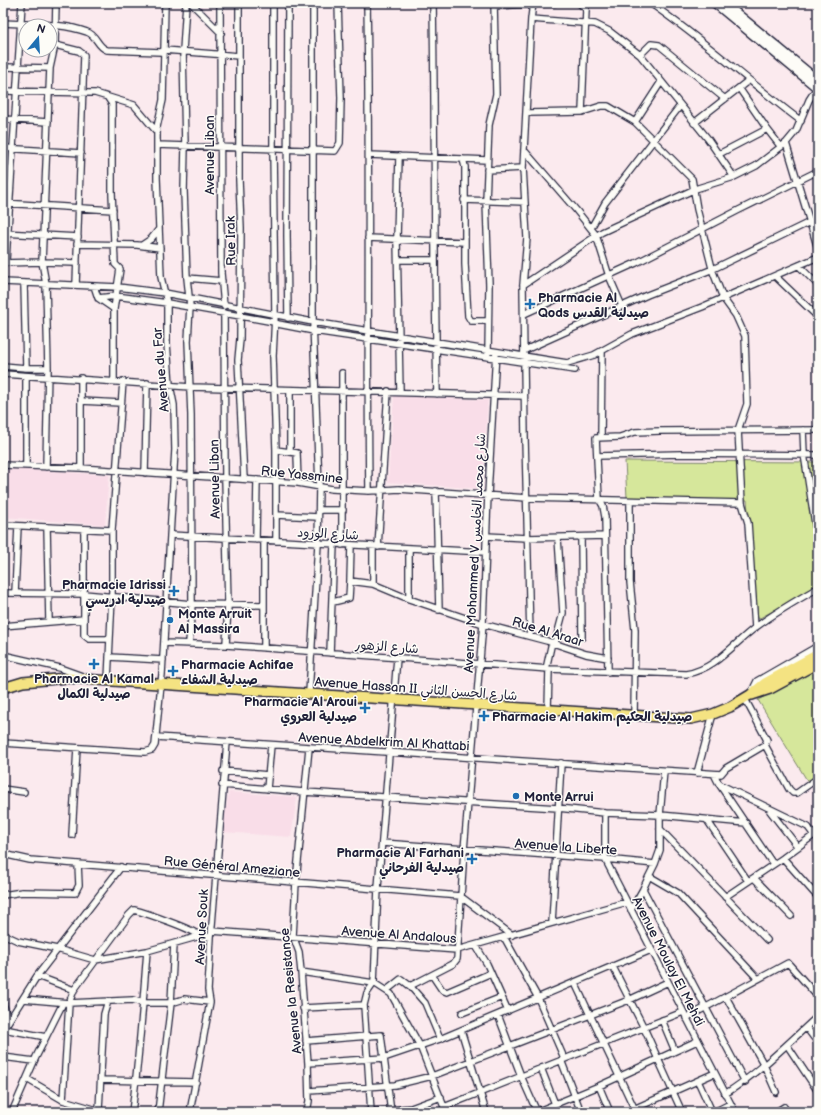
<svg xmlns="http://www.w3.org/2000/svg" width="821" height="1115" viewBox="0 0 821 1115" font-family="'Balsamiq Sans','Playpen Sans Arabic',sans-serif">
<style>
.built{fill:#f9dde8}
.green{fill:#d6e79b;stroke:#7c846b}
.lines{fill:none;stroke-linecap:round;stroke-linejoin:round}
.minor-casing{stroke:#22223b;stroke-width:8}
.tertiary-casing{stroke:#22223b;stroke-width:10}
.primary-casing{stroke:#22223b;stroke-width:12}
.minor{stroke:#fdfcf7;stroke-width:5.5}
.tertiary{stroke:#fdfcf7;stroke-width:7}
.primary{stroke:#f4e382;stroke-width:9}
.poi-dot{fill:#1f6fb2;stroke:#fdfcf7;stroke-width:1.5}
.labels{text-anchor:middle;stroke-width:3;stroke-linejoin:round;paint-order:stroke}
.street-label{font-size:13px;fill:#22223b;stroke:#fdfcf7}
.poi-label{font-size:13px;font-weight:bold;fill:#22223b;stroke:#fdfcf7;text-anchor:start}
</style>
<rect width="100%" height="100%" fill="#fbeaee"/>
<filter id="ink" filterUnits="userSpaceOnUse"><feTurbulence type="fractalNoise" baseFrequency=".025" numOctaves="2"/><feDisplacementMap in="SourceGraphic" scale="8" xChannelSelector="R" yChannelSelector="G"/><feConvolveMatrix kernelMatrix="1 2 1 2 8 2 1 2 1" color-interpolation-filters="sRGB"/></filter>
<g filter="url(#ink)">
<path class="built" d="M394,396L488,400L482,489L388,482Z
M5,468L109,475L105,525L3,517Z
M229,792L297,797L291,837L222,832Z"/>
<path class="green" d="M625,461L818,462V587L758,619L747,500L627,498Z
M818,667V774L808,782L758,700Z"/>
<g class="lines">
<defs>
<path id="minor" d="M56,3L55,45L50,68L42,262L77,263
M186,3L183,51L185,146L184,191L187,278L190,306L188,341L191,415L192,604L189,643
M191,3L221,33
M220,3L221,273L224,306
M239,3V180L241,228L240,339L238,360L244,479
M273,3V149L275,315L273,356L276,450V541
M288,3L287,235L288,318
M367,3C370,166 367,328 369,491
M433,3C435,133 434,264 437,394
M579,3L586,9L582,112
M650,3C703,39 750,83 801,121
M494,6L554,3
M531,19L595,24L609,31L640,55L708,139L734,177
M3,23C31,25 60,22 87,32C97,35 97,47 107,50L161,52L164,50L239,56
M55,45L79,51L84,55L76,285
M640,55L651,44L659,45L725,99
M3,67L50,68
M739,88L767,129
M3,91L95,93L134,105L157,132
M108,98L112,104V193L115,264L120,269L114,309
M527,113L582,112L601,106H608L635,122L692,179L697,209L713,272L723,298L736,316L745,336L747,404L738,430L742,503
M3,119L48,122
M635,122L661,82
M694,123L749,80
M786,143L818,249
M157,145L335,151L340,143L341,98L338,3
M3,148L81,153
M524,150L576,210L596,235L609,276L622,306
M719,154L767,129L781,147
M370,155L463,159L465,167V264L468,316L471,321H488
M399,156L397,239L400,392
M463,159L487,160
M487,170L523,168
M464,200L525,202
M3,203L113,210
M591,228L605,203L680,106
M3,233L78,237
M368,238L465,242
M77,244L137,245L160,248
M142,245L151,239L159,229
M398,260H435
M3,263L6,261L22,3
M3,263L42,262L46,284L48,368L46,467
M799,266L818,285
M775,276L818,317
M187,278L222,281
M3,282L118,287L165,293L313,322L567,363L594,355L632,334L702,307L818,257
M24,283L26,368
M523,285L602,232L695,189L734,177L756,166L786,143L796,131L809,100L818,86
M94,286L98,298L114,309V380
M98,298L116,296L167,303L274,322L278,324L314,331L575,370
M224,313L225,478L228,605L226,645
M524,314L636,263L739,210L818,171
M525,350L647,295L713,269L818,218
M488,353L489,285L486,201L489,125L496,94L494,3
M3,366L26,368H48
M3,374L191,387L524,396
M26,377V466
M290,390V451
M81,401L121,403
M803,430L804,454L818,543
M601,437L602,351
M276,450L297,453L298,483
M597,456L681,454L818,455
M3,465L81,468L298,483L332,489L369,491L399,489L527,498L742,503L748,523L755,628
M81,468V378
M145,473L147,383
M436,491L439,610
M630,501V582L635,630L634,716
M319,510H343
M276,515L318,517
M3,525L112,530
M47,527L49,622
M84,529V635L89,639H110
M170,535L485,552
M486,536L527,538L605,536
M581,537L582,637
M256,540L257,480
M342,545V373
M373,547V584
M378,547L388,391
M409,549V599L483,624L547,641L586,654L608,658
M350,581L351,545
M3,593L84,594L192,604L264,605V541
M15,593L18,526
M333,602L349,598L350,581L373,584L409,599
M264,605V648
M3,626L84,619
M530,636L525,439L523,285L527,238L523,168L531,19L533,3
M164,643L226,645L549,669L686,674C716,669 733,644 756,627C776,612 797,600 818,588
M555,643L563,613L558,538
M330,653L334,544
M3,655L60,668L85,677
M109,657L163,660
M546,669L552,642
M608,672L605,517L603,506L599,499L596,438L620,437L635,432L660,431L818,430
M108,680L112,597V530L123,381
M752,691L757,681L818,646
M309,693L318,544L319,486L313,322V3
M745,699L767,740L765,745L789,789L793,793H797L818,778
M548,710L549,669
M156,737L721,774L726,768L765,745
M3,743L145,752L152,750L155,745L162,674L175,450L174,405L170,385L167,343V303L161,277L157,178V127L163,100L165,3
M223,771L268,775
M697,773L713,714
M714,774L719,784L773,864
M719,784L808,827L814,835L783,858L725,897
M222,785L304,792L558,808L605,813L660,815L746,823
M3,789L24,792
M267,789L271,745
M770,811L798,847
M605,813V859L735,1112
M707,820L748,881
M660,829L767,940
M72,835L77,748
M382,843L605,859L655,864L660,850V815L664,771
M3,854L30,860L78,864L460,896L512,935
M783,858L815,894
M655,864L649,876L678,893L758,979
M649,876L643,889L745,1082
M754,878L791,916
M3,895L22,892L75,893L79,885L78,864
M631,910L643,889
M552,923L561,763
M212,931L457,950L627,902
M3,934L18,941L57,949L95,960L147,951L200,936L211,937
M504,937L538,998L564,1058
M476,946L487,964L508,1011
M613,967L644,1028L682,1112
M301,972L374,983L391,994L420,1046L446,1112
M432,975L442,990L447,992L491,973
M37,976L74,990L129,915L134,910C146,913 193,929 200,936
M575,983L636,1112
M387,990L401,979L410,986
M726,997L764,1065L776,1092
M24,999L69,1003L133,1000L143,1003H171L184,999L210,1002
M3,1002L8,1021
M303,1008L364,1005
M462,1013L502,997
M498,1015L521,1076L537,1112
M686,1018L788,963L818,997
M662,1020L675,1051
M806,1027L818,1043
M4,1029L46,1037
M3,1030L37,976L121,867
M461,1030L486,1112
M440,1039L425,1003L410,986L453,964L457,959L464,850L483,624L488,494L496,352
M306,1041L381,1035L391,1112
M787,1045L817,1090L818,1089
M3,1057L34,1061
M561,1060L581,1112
M308,1063L384,1058L440,1039L651,950
M541,1068L555,1104
M27,1079L63,1100L104,1112
M101,1080L196,1082
M698,1081L712,1112
M599,1086L610,1112
M309,1091L395,1085L432,1076L629,1000L668,982
M725,1094C760,1072 788,1043 818,1016
M63,1100L69,1003L74,990
M444,1107L683,1012
M99,1110L104,1014L108,1001
M12,1112L36,1057L63,1003
M132,1112C139,1058 143,1004 147,951
M158,1112L171,1003L174,944
M190,1112L210,1002L208,990L211,937L227,742
M307,1112L309,1101L308,1063L301,972L299,952L293,936L296,882L309,748
M366,1112L411,1108L441,1097
M371,1112L364,1005L367,993L374,983L378,888L397,658
M536,1112L599,1086L697,1041
M627,1112L715,1073
M714,1112L730,1104
M776,1112L784,1107L787,1112"/>
<path id="tertiary" d="M714,3L818,89
M725,3L818,80"/>
<path id="primary" d="M3,688L23,682L67,678L691,719L713,714L730,707L750,695L765,683L818,654
M752,695L770,689L818,663"/>
</defs>
<use href="#minor" class="minor-casing"/>
<use href="#tertiary" class="tertiary-casing"/>
<use href="#primary" class="primary-casing"/>
<use href="#minor" class="minor"/>
<use href="#tertiary" class="tertiary"/>
<use href="#primary" class="primary"/>
</g>
</g>
<g class="poi-dot">
<path d="M528 298h4v4h4v4h-4v4h-4v-4h-4v-4h4z"/>
<path d="M172 585h4v4h4v4h-4v4h-4v-4h-4v-4h4z"/>
<circle cx="170" cy="620" r="4"/>
<path d="M92 658h4v4h4v4h-4v4h-4v-4h-4v-4h4z"/>
<path d="M171 665h4v4h4v4h-4v4h-4v-4h-4v-4h4z"/>
<path d="M363 702h4v4h4v4h-4v4h-4v-4h-4v-4h4z"/>
<path d="M482 710h4v4h4v4h-4v4h-4v-4h-4v-4h4z"/>
<circle cx="516" cy="796" r="4"/>
<path d="M470 853h4v4h4v4h-4v4h-4v-4h-4v-4h4z"/>
</g>
<g class="labels">
<g class="street-label">
<text transform="translate(209 155) rotate(-90)" y="5">Avenue Liban</text>
<text transform="translate(230 241) rotate(-91)" y="5">Rue Irak</text>
<text transform="translate(160 370) rotate(-95)" y="5">Avenue du Far</text>
<text transform="translate(302 474) rotate(6)" y="5">Rue Yassmine</text>
<text transform="translate(214 479) rotate(-91)" y="5">Avenue Liban</text>
<text transform="translate(328 533) rotate(3)" y="5">شارع الورود</text>
<text transform="translate(474 553) rotate(-87)" y="5">Avenue Mohammed V شارع محمد الخامس</text>
<text transform="translate(548 631) rotate(17)" y="5">Rue Al Araar</text>
<text transform="translate(387 646) rotate(4)" y="5">شارع الزهور</text>
<text transform="translate(416 688) rotate(4)" y="5">Avenue Hassan II شارع الحسن الثاني</text>
<text transform="translate(384 741) rotate(3)" y="5">Avenue Abdelkrim Al Khattabi</text>
<text transform="translate(566 846) rotate(4)" y="5">Avenue la Liberte</text>
<text transform="translate(232 866) rotate(5)" y="5">Rue Général Ameziane</text>
<text transform="translate(201 927) rotate(-87)" y="5">Avenue Souk</text>
<text transform="translate(399 934) rotate(4)" y="5">Avenue Al Andalous</text>
<text transform="translate(669 961) rotate(63)" y="5">Avenue Moulay El Mehdi</text>
<text transform="translate(290 991) rotate(-96)" y="5">Avenue la Resistance</text>
</g>
<g class="poi-label">
<text x="538" y="302">Pharmacie Al<tspan x="538" dy="15">Qods صيدلية القدس</tspan></text>
<text x="166" y="589" text-anchor="end">Pharmacie Idrissi<tspan x="166" dy="15">صيدلية ادريسي</tspan></text>
<text x="178" y="618">Monte Arruit<tspan x="178" dy="15">Al Massira</tspan></text>
<text x="181" y="669">Pharmacie Achifae<tspan x="181" dy="15">صيدلية الشفاء</tspan></text>
<text x="94" y="683" text-anchor="middle">Pharmacie Al Kamal<tspan x="94" dy="15">صيدلية الكمال</tspan></text>
<text x="357" y="706" text-anchor="end">Pharmacie Al Aroui<tspan x="357" dy="15">صيدلية العروي</tspan></text>
<text x="492" y="721">Pharmacie Al Hakim صيدلية الحكيم</text>
<text x="524" y="801">Monte Arrui</text>
<text x="464" y="857" text-anchor="end">Pharmacie Al Farhani<tspan x="464" dy="15">صيدلية الفرحاني</tspan></text>
</g>
</g>
<rect width="821" height="1115" fill="none" stroke="#fdfcf7" stroke-width="16"/>
<rect x="8" y="8" width="805" height="1099" fill="none" stroke="#22223b" stroke-width="1.5" filter="url(#ink)"/>
<g transform="translate(38 38) rotate(18)"><circle r="19" fill="#fdfcf7" stroke="#a5a5ac"/>
<path d="M0-3L7 15L0 10L-7 15Z" fill="#1f6fb2"/>
<text y="-6" font-size="11" font-weight="bold" text-anchor="middle" fill="#22223b">N</text>
</g>
</svg>
